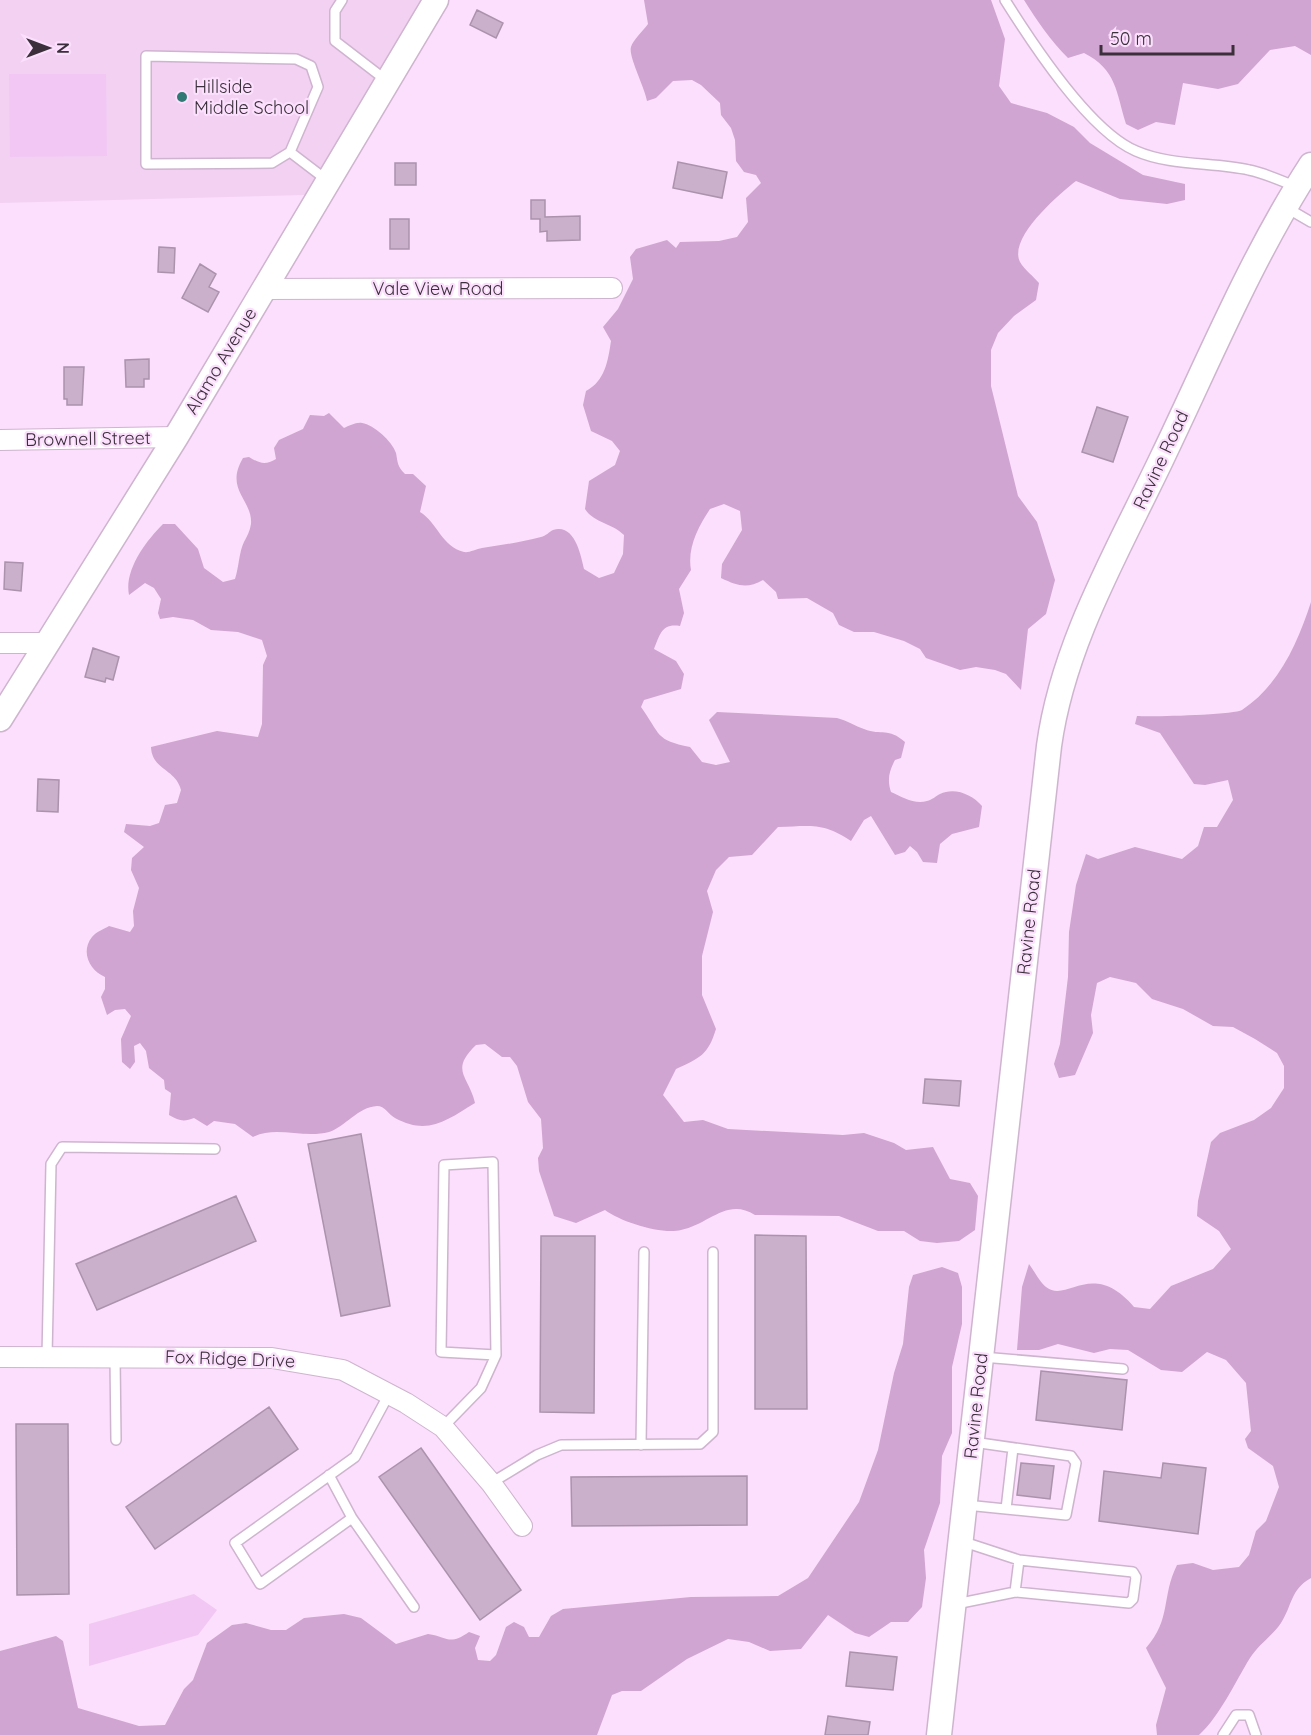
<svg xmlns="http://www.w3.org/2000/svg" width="1311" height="1735" viewBox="0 0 1311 1735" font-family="Quicksand,sans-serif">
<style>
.built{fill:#f2d1f3}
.green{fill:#f2c7f4}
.forest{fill:#d0a5d1}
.building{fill:#cbb0cb;stroke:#ac92ad;stroke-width:1.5}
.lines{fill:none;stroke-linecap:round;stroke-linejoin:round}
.service-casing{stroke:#cfb4cf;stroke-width:12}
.minor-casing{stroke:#cfb4cf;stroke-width:22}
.tertiary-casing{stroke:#cfb4cf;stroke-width:27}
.service{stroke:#fff;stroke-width:9}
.minor{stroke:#fff;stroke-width:20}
.tertiary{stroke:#fff;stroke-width:24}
.poi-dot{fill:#317974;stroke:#fbdffc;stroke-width:2}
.labels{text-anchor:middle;stroke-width:4.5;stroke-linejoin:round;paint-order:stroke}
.poi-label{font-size:18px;fill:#3a2f3a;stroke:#fbdffc;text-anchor:start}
.street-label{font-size:18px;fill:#3a2f3a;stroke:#fbdffc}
</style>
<rect width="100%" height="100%" fill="#fbdffc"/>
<path class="built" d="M0,0H423L305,195L0,203Z"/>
<path class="green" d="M9,74H106L107,156L10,157Z
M194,1594L217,1610L198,1635L89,1666V1624Z"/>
<path class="forest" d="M644,0H991L1005,39L999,86L1011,103L1047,113L1074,127L1090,143L1143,175L1185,184V200L1167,204L1120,199L1076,181C1058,195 1008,238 1020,262C1024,269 1034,277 1039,283L1036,300L1014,316L998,333L991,350V386L1018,496L1037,522L1055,580L1046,614L1028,629L1021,690L1006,674L995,670L976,667L960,670L926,658L920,649L904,641L874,632H854L839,625L833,613L807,598L778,599L776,592L763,580C747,589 738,586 721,578L722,564L742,530L740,511L724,504L710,509C698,527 687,548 691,570L679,589L684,613L680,626C662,623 660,634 654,649L676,661L684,674L681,689L644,700L641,707C661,735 655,740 690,747L702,762L716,765L730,762L709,720L717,712L837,718C848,721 855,726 864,729C882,736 888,727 905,742L901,758L895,760C889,771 887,780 891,792C902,797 915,805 927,801C932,800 936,796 940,794C954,787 972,794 982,806L979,827L952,834L940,844L937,863L923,862L917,852L910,846L905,852L895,855L871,816L864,820L851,841C823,822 810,826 778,827L752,855L729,857L716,870L707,891L713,912L702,956V995L716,1029C708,1055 700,1058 676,1069L663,1095L684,1122L703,1120L728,1129L843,1135L864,1133L894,1143L906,1150L933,1147L950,1179L970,1183L978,1196L975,1230L959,1241L937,1243L920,1241L904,1231H878L839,1216L755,1215C727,1197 708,1225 681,1230C662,1235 621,1222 605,1210L576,1223L554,1216L539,1171L538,1158L543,1148L541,1119L528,1102L517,1066L510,1057H502L485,1044L476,1045C449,1071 469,1076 475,1103C447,1120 428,1136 395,1118C388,1114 385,1106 377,1106C358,1107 345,1127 329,1132C303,1139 276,1125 253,1137L235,1124L214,1121L207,1126L194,1118C184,1122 179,1121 169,1115L171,1093L165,1089L164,1080L149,1068L146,1051L140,1043L134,1046L135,1062L130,1069L122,1062L121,1039L131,1016L125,1009L115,1010L107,1015L101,997L105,989V977C90,971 80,952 92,937C96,932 104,929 109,926L130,932L134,926L133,911L139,888L131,870L132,858L144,847L124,832L126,824L150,826L159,823L165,805L177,803L181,790C176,769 152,770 151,747L217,731L258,737L262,724L263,665L267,656L262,640L238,632L211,630L193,620L173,617L160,619L158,613L161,599L154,588L145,583L129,595C124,570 146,541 163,524H175L198,549L204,568L223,582L235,579C239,567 239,552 244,542C247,536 250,531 251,524C253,500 224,490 243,458L249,457C259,463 265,466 276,459L274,448L279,440L303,429L310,415L324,416L329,413L344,428C349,426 356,422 362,423C374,425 392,441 396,453C398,463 397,466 405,474H413L426,486L420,512C437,522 442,547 464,552C469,553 476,549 482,548C502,545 522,542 541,537C546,536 549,532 553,530C575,523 581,556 584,569L599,578L614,573L623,554L624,535C612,523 594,523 585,509L589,481L615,465L620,451L612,441L591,431L583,405L586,391C605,381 608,361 611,341L603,327L618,309L633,279L630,257L636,249L667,240L676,248L680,242L719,241L737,237L748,222L746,198L761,183L756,175L744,172L736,161L735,140L731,128L721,115L720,103L701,85L692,80L673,81L656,98L647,101C645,88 628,56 631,47C633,40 643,31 648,24Z
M1024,0H1311V55L1295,46L1270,50L1238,84L1218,89L1183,83L1175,125L1156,122L1138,130L1126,124C1116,92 1117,70 1084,53L1068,58C1051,41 1037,21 1024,0Z
M1311,602V1578C1290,1590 1293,1604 1281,1623C1272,1636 1259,1644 1250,1658C1235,1682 1220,1716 1199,1735H1157L1156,1725L1166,1688L1146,1648C1172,1618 1161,1597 1177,1565L1193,1563L1213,1570L1239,1567L1249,1555L1256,1531L1266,1521L1279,1487L1273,1466L1248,1448L1245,1439L1251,1431L1246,1383L1226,1360L1207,1352L1182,1372L1161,1370L1128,1350L1110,1349L1094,1353L1058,1344L1039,1350H1017L1022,1287L1029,1264C1034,1271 1040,1282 1046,1287C1067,1304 1092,1258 1134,1307L1150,1309L1171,1286L1213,1269L1231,1249L1219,1231L1197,1216L1198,1201L1211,1142L1220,1133L1254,1120L1271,1108L1284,1088V1066L1277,1053L1255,1039L1233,1027L1213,1026L1183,1009L1152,999L1136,983L1110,977L1097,983L1091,1015L1093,1033L1075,1075L1059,1078L1054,1064L1060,1044L1068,977L1069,932L1076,885L1086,854L1098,859L1135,847L1182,859L1198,846L1204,827H1217L1233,800L1228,780L1205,785L1194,784L1160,733L1135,724L1137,716C1150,717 1234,715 1242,710C1279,686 1298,642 1311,602Z
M942,1267L958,1273L962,1287V1324L952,1367V1433L942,1456L940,1503L924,1550L926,1578L922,1607L908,1622H891L869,1637L855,1633L828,1615L801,1649L770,1651L749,1642L728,1639L687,1659L641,1691H622L612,1695L597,1735H0V1651L56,1636L63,1641L78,1708L139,1726L165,1725L184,1689L193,1680L207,1643L232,1625L246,1623L271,1630H286L304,1618L344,1614L361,1618L396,1644L428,1634C448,1637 449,1646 469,1632L480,1636L475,1648L478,1660L490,1661L496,1655L506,1627L514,1622L524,1627L529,1637H539L551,1616L563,1609L691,1597L778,1596L808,1578L859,1502L878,1450L894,1373L903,1344L909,1287L913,1275Z"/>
<path class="building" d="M477,10L503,23L496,38L470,25Z
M678,162L727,172L722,198L673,188Z
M395,163H416V185H395Z
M531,200H545V217L580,216V240L547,241V231L540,232V219H531Z
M390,219H409V249H390Z
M159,247L175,248L174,273L158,272Z
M200,264L216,274L209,287L219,292L208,312L182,298Z
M149,359V379H144V387H126L125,360Z
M64,367H84L82,405H67V399H64Z
M1097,407L1128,417L1113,462L1082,452Z
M5,562L23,563L21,591L4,589Z
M93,648L119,657L113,680L106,678L105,682L85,677Z
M38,779L59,780L58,812L37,811Z
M925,1079L961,1081L959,1106L923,1103Z
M361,1134L390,1306L341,1316L308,1144Z
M236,1196L256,1241L97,1310L76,1264Z
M755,1235L806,1236L807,1409H755Z
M541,1236H595L594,1413L540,1412Z
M1041,1371L1127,1380L1122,1430L1036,1420Z
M269,1407L298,1449L155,1549L126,1507Z
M16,1424H68L69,1594L17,1595Z
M421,1448L521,1590L480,1620L379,1477Z
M1021,1463L1054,1466L1050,1499L1017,1495Z
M1163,1463L1206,1468L1198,1534L1099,1521L1104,1471L1161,1478Z
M747,1476V1525L572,1526L571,1477Z
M850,1652L897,1657L893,1690L846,1686Z
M828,1716L870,1722L868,1735H825Z"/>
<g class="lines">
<defs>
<path id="service" d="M342,0L335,11V41L387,81
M1005,0C1032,43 1089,131 1136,151C1170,166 1213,162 1249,170C1265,173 1281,181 1297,187
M290,152L318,87L311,66L296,59L146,56V164L272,163L290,152L328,181
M1287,208L1311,222
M47,1357L51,1164L62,1147L215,1149
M115,1357L116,1440
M982,1357L1123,1369
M389,1394L355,1457L235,1543L260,1584L352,1518L414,1607
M443,1427L481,1388L496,1355L493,1162L444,1165L441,1352L496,1355
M641,1445L644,1252
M329,1475L352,1518
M491,1483L537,1455L561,1445L700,1444L713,1432V1252
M966,1505L1066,1515L1076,1463L1071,1456L973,1442
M1006,1509L1013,1448
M1015,1592L1129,1603L1133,1599L1136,1577L1133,1572L1019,1560
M956,1604L1015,1592L1019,1560L961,1541
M1223,1735L1236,1715H1249L1256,1735"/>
<path id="minor" d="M264,289L612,288
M0,440L176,437
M0,643H47
M0,1357L272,1358L343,1370L406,1403L443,1427L491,1483L522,1526"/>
<path id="tertiary" d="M0,719L176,437L436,0
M939,1735L1049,746C1063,643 1119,549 1163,456C1210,358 1252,256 1311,165"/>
</defs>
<use href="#service" class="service-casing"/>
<use href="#minor" class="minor-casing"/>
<use href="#tertiary" class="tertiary-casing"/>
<use href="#service" class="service"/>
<use href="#minor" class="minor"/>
<use href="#tertiary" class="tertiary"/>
</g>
<circle class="poi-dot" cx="182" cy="97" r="6"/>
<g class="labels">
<g class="poi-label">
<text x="194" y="93">Hillside<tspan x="194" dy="21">Middle School</tspan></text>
</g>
<g class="street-label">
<text x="438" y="295">Vale View Road</text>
<text transform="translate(221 361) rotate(-59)" y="6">Alamo Avenue</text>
<text transform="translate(88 439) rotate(-1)" y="6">Brownell Street</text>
<text transform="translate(1161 460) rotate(-65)" y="6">Ravine Road</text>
<text transform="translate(1029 922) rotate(-84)" y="6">Ravine Road</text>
<text transform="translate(230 1359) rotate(2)" y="6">Fox Ridge Drive</text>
<text transform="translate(976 1406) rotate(-84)" y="6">Ravine Road</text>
</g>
</g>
<g transform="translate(48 48) rotate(90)" stroke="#fbdffc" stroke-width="4.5" paint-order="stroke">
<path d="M0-4.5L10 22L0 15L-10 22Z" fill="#3a2f3a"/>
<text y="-9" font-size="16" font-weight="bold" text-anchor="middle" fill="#3a2f3a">N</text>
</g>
<path d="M1101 45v9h132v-9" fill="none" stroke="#3a2f3a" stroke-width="3"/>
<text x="1110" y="45" font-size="18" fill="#3a2f3a" stroke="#fbdffc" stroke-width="4.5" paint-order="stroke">50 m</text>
</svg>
